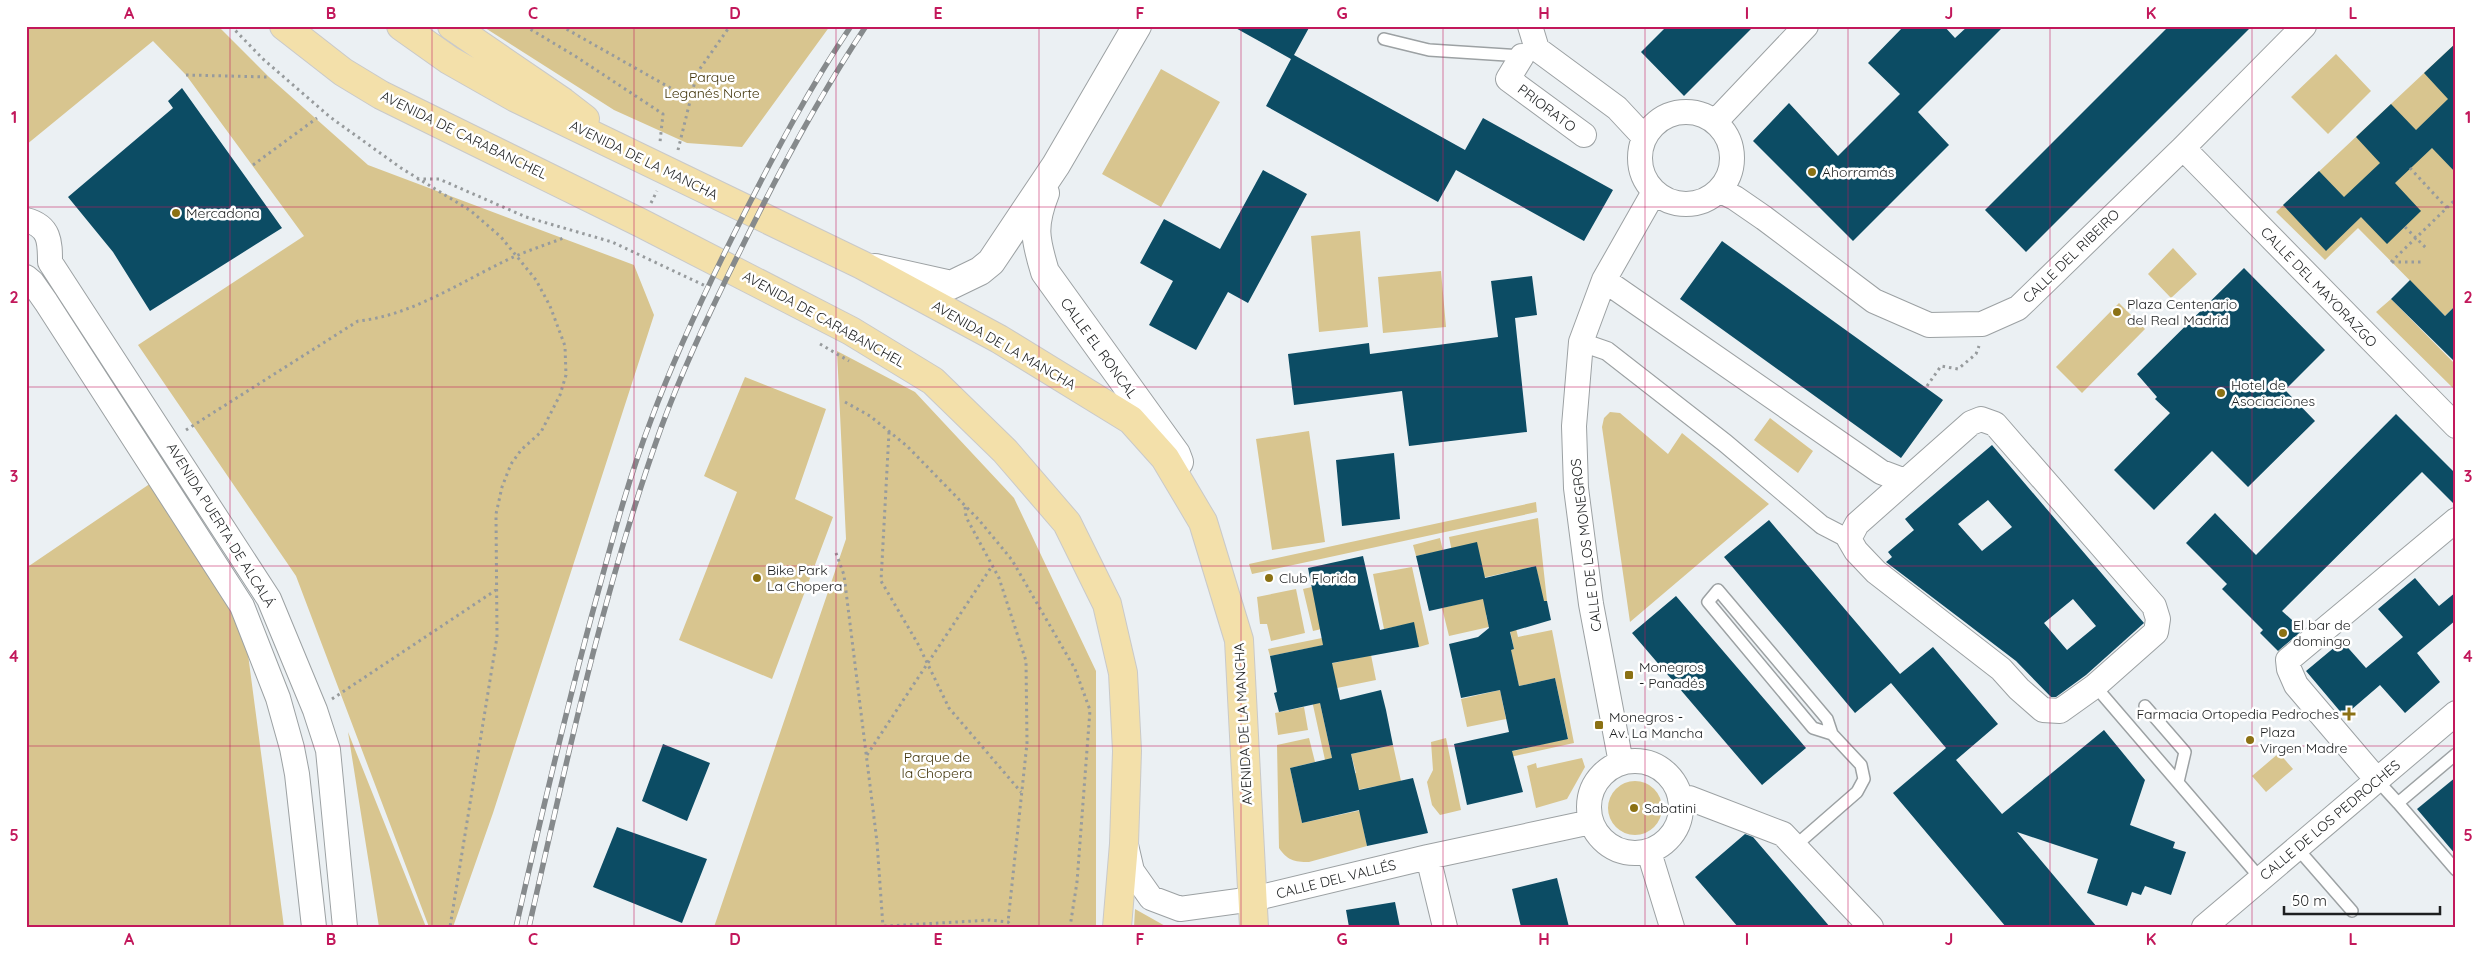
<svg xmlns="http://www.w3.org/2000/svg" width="2482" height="953" viewBox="0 0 2482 953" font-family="Quicksand,sans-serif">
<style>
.green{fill:#d8c58f}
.building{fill:#0c4c64;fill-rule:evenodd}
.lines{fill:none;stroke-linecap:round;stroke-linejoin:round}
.service-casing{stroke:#9ca1a3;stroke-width:14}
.pedestrian-casing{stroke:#9ca1a3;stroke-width:20}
.minor-casing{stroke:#9ca1a3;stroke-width:26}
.tertiary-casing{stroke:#9ca1a3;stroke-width:30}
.primary-casing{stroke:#c9c9c9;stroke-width:30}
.path{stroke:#979b9d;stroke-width:3;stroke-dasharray:2.5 4;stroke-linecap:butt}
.service{stroke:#fff;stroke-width:11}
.pedestrian{stroke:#fff;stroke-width:18}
.minor{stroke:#fff;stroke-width:24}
.tertiary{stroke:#fff;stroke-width:28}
.primary{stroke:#f3e0aa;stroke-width:28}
.rail-casing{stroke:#868a8c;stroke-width:5.5}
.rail{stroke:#fff;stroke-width:4;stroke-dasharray:11;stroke-linecap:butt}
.grid{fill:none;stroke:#c2185b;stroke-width:1;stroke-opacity:0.55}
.poi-dot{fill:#8b7114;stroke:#fff;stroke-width:2}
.labels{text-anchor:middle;stroke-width:5;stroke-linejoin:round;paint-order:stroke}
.park-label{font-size:14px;fill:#42350b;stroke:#fff}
.street-label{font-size:14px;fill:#1d1f20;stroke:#fff}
.poi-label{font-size:14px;fill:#1d1f20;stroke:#fff;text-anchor:start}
.neatline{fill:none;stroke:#c2185b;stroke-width:2}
.grid-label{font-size:16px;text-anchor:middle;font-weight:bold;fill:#c2185b}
</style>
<rect width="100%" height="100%" fill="#ebf0f3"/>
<path class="green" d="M26,26H218L269,77L368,165L634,265L654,315L493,813L453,927H429L296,576L138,345L304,236L186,75L153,41L26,145Z
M482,26H830L742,147L687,143L614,110Z
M2456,43V305L2445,316L2358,228L2325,260L2276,212Z
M2336,54L2371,91L2328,134L2291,97Z
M1161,69L1220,102L1161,207L1102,174Z
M1360,231L1368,327L1319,332L1311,236Z
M2173,248L2197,274L2171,298L2148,274Z
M1441,271L1446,327L1383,333L1378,277Z
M2391,299L2456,365V391L2376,312Z
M2119,303L2145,329L2082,393L2056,367Z
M837,351L915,392L1014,498L1096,671V927H714L846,539Z
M745,377L826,409L795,499L833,517L772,679L679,640L737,492L704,476Z
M1610,412L1620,413L1668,454L1682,433L1769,504L1630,622L1602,427L1604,418Z
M1770,418L1813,451L1798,473L1754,440Z
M1309,431L1325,542L1272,550L1256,439Z
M154,481L244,624L284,927H26V568Z
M1536,502L1537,512L1252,574L1249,564Z
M1538,518L1547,601L1543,602L1536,566L1482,578L1453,557L1449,537Z
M1440,538L1445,559L1435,552L1416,556L1413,545Z
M1412,567L1429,644L1419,647L1403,625L1384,629L1373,574Z
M1365,575L1330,627L1313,631L1303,589Z
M1296,589L1305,633L1271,641L1267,624H1260L1257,597Z
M1485,598L1489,614L1486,615L1489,627L1449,636L1442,608Z
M1514,620L1518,637L1552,630L1574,743L1510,757L1509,752L1568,738L1555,678L1519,686L1510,650L1514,649L1508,621Z
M1332,636L1334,643L1270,656L1268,649Z
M1371,655L1376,680L1337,688L1329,664Z
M1500,690L1506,719L1467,727L1461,699Z
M1318,694L1334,767L1327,769L1311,696Z
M1304,707L1308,730L1278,735L1275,713Z
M348,732L426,927H379Z
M1309,738L1315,762L1290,768L1302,823L1362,810L1363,827L1367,846L1309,862C1294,862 1287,860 1279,848L1277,745Z
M1446,738L1461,810L1440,815L1432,805L1427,782L1433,770L1431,742Z
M1393,745L1401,781L1379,792L1377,786L1356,790L1352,774L1356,773L1351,754Z
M2279,753L2293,769L2266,792L2252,776Z
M1582,758L1585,767L1567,799L1536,808L1527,766L1536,763L1537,768Z
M1608 808a27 27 0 1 1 54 0a27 27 0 1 1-54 0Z
M1135,909L1167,927H1134Z"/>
<path class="building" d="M1232,26H1310L1294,55L1465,150L1483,118L1613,190L1584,241L1456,170L1438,202L1266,106L1291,59Z
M1667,26H1754L1684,96L1641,52Z
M1904,26H1944L1955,38L1968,26H2004L1918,112L1949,145L1853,241L1753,141L1789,103L1838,156L1900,94L1868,63Z
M2169,26H2252L2026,252L1985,210Z
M2456,43V173L2432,148L2395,183L2421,211L2387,244L2361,217L2326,251L2283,205L2319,171L2344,197L2380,163L2356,137L2391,104L2416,130L2448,99L2424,73Z
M182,88L282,228L150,311L113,252L68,197L173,108L168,101Z
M1263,170L1307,194L1248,303L1228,292L1196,350L1149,325L1173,281L1140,263L1164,219L1220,249Z
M1722,241L1943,400L1901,458L1680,299Z
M2244,268L2325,350L2285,390L2315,421L2248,487L2212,451L2154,510L2114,470L2170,413L2155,399L2157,397L2137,374Z
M1532,276L1537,315L1515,318L1527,432L1409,446L1402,391L1294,405L1288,354L1369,343L1370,354L1498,337L1491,281Z
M2410,280L2445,316L2456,305V363L2391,299Z
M2396,414L2456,474V506L2422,472L2282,611L2303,630L2278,651L2260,633L2263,630L2222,589L2227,584L2186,543L2215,513L2256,555Z
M1992,445L2144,623L2086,675L2056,697H2051L2016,661L1886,562L1892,557L1888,552L1914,530L1905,519ZM1988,500L2012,527L1982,551L1958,524ZM2073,599L2096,626L2067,650L2044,623Z
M1394,453L1400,519L1342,526L1336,460Z
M1769,520L1900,674L1933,647L1998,724L1956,760L2002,814L2104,730L2145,780L2130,825L2175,842L2173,848L2186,852L2171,895L2145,886L2141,895L2132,892L2127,906L2087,893L2098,859L2017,832L2097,927H2006L1893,793L1946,748L1891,683L1855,713L1724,557Z
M1477,542L1485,578L1536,566L1544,601H1547L1551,620L1510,632L1514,649L1511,650L1519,686L1555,678L1568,739L1512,751L1523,792L1467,805L1454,744L1509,732L1500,690L1461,698L1449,644L1478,637L1489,628L1483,599L1429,611L1416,556Z
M1363,556L1380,630L1414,622L1419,647L1332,663L1340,700L1381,690L1386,710L1393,745L1351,754L1359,790L1413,778L1428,833L1367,846L1359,810L1302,823L1290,768L1332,758L1320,703L1279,712L1274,693L1277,692L1270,656L1323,645L1308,568Z
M2415,578L2439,606L2456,592V620L2417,653L2440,682L2405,713L2380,685L2344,716L2306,671L2342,641L2366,668L2403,637L2378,609Z
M1676,596L1806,748L1762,785L1632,633Z
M663,744L710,763L687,821L642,801Z
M2456,777V855L2417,809Z
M617,827L707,859L682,923L593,887Z
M1745,834L1753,837L1830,927H1738L1695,877Z
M1557,878L1569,927H1521L1512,889Z
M1395,902L1400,927H1349L1346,910Z"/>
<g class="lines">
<defs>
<path id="service" d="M1384,39L1429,50L1522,56
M2095,686L2261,879
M2145,706L2185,752L2178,782
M2377,780L2398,803L2456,754
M2398,803L2456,870
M1795,846L1857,792L1864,779L1861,765L1832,734L1827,719L1718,590L1708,602L1813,728L1832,734
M2297,848L2352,911"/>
<path id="pedestrian" d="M1581,342L1607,351L1725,443L1822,525L1849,539"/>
<path id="minor" d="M1530,26L1537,49L1617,108L1644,137
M1522,56L1508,79L1584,135
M1640 158a46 46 0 1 1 92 0a46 46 0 1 1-92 0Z
M1715,122L1806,26
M2183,148L2456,426
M1719,190L1735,198L1764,218L1874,301L1929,325L1982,324L2018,308L2183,148L2304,26
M26,220C50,226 50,242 50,262L269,599L315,710L328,750L345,927
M26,277L32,282L46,302L242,606L278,698L292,748L297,774L314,927
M1604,280L1881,472L1905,481
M1981,419L1995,424L2154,606L2158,619L2156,632L2095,686L2060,711L2043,710L2019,689L2001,669L1876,572L1856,551L1849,539L1857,524L1971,423Z
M1589 807a46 46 0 1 1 92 0a46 46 0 1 1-92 0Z
M1621,763L1591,604L1576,488L1574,426L1581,342L1604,280L1654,192
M2377,780L2296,685L2289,669L2288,660L2456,520
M1680,799L1689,798L1783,834L1871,927
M1126,845L1132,871L1151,898L1180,909L1253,899L1428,857L1591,822
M1649,852L1672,927
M1428,857L1445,927
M2204,927L2456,713"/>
<path id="tertiary" d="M1045,193C1032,226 1035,239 1045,272L1176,454L1179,462
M875,268L951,285L980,271L991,262L1056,165L1137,26"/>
<path id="primary" d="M284,26L343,72L381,95L641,223L851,331L933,381L1005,451L1067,523L1107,604L1123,673L1127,751L1124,844L1117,927
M401,26L449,60L516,98L862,265L999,339L1131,420L1165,458L1203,522L1239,640L1254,927
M452,26L563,102L585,119"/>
</defs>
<use href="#service" class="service-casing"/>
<use href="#pedestrian" class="pedestrian-casing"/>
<use href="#minor" class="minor-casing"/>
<use href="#tertiary" class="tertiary-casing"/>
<use href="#primary" class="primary-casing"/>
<path class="path" d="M231,26L263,59L330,117L401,168L471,211L501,237L536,280L550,306L565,346L566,375L560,395L541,432L521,450L511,464L502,487L496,514L497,637L450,927
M525,26L575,56L663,114L660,142
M561,26L690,99
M186,75L269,77
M678,150L697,73L730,26
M253,165L317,118
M2410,168L2447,208
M417,179H439L526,217L612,242L710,288
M651,203L657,191
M2405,227L2426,248
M2391,262L2456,199
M2392,262H2423
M820,344L849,361
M1927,386L1941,366L1958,369L1976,354L1979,346
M845,402L870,416L907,446L979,520L1012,560L1075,669L1090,710L1077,882L1070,927
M186,430L358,321C410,316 459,283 505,261C525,251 546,245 566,237
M889,432L881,581L918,644L949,708L1021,792
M965,507L966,517L999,578L1026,661L1027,743L1008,922
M836,553L844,575L877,842L883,927
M332,699L496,590
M867,755L992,566
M871,927L990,920L1008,922L1013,927"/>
<use href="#service" class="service"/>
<use href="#pedestrian" class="pedestrian"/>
<use href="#minor" class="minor"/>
<use href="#tertiary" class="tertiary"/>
<use href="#primary" class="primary"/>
<defs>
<path id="rail" d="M516,927C541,816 567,706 597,596C613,537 629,477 651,420C677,350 709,283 743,216C776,151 810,87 851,26
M529,927C567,759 603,590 661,428C683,368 711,309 740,251C778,173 818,98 866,26"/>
</defs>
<use href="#rail" class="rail-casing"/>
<use href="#rail" class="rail"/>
</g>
<path class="grid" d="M230,26V927M432,26V927M634,26V927M836,26V927M1039,26V927M1241,26V927M1443,26V927M1645,26V927M1848,26V927M2050,26V927M2252,26V927M26,207H2456M26,387H2456M26,566H2456M26,746H2456"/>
<g class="poi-dot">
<circle cx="1812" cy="172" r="5"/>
<circle cx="176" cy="213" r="5"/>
<circle cx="2117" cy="312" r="5"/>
<circle cx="2221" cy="393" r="5"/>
<circle cx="757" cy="578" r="5"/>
<circle cx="1269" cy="578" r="5"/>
<circle cx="2283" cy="633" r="5"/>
<rect x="1624" y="670" width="10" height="10" rx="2.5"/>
<path d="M2346.5 706.5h5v5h5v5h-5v5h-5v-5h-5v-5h5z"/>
<rect x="1594" y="720" width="10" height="10" rx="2.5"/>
<circle cx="2250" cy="740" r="5"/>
<circle cx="1634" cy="808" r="5"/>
</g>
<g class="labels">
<g class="park-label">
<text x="712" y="82">Parque<tspan x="712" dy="16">Leganés Norte</tspan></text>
<text x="937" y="762">Parque de<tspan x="937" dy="16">la Chopera</tspan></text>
</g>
<g class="street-label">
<text transform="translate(1547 108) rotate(37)" y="5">PRIORATO</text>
<text transform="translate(464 135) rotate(26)" y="5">AVENIDA DE CARABANCHEL</text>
<text transform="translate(644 160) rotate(26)" y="5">AVENIDA DE LA MANCHA</text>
<text transform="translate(2071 256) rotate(-44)" y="5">CALLE DEL RIBEIRO</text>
<text transform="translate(2319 287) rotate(46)" y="5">CALLE DEL MAYORAZGO</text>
<text transform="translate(824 319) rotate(29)" y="5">AVENIDA DE CARABANCHEL</text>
<text transform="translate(1004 345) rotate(30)" y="5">AVENIDA DE LA MANCHA</text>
<text transform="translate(1099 348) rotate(54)" y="5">CALLE EL RONCAL</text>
<text transform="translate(221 525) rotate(58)" y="5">AVENIDA PUERTA DE ALCALÁ</text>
<text transform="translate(1586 545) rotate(-97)" y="5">CALLE DE LOS MONEGROS</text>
<text transform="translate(1243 724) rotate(-93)" y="5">AVENIDA DE LA MANCHA</text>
<text transform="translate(2330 820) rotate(-40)" y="5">CALLE DE LOS PEDROCHES</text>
<text transform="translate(1336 879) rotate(-14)" y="5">CALLE DEL VALLÉS</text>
</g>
<g class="poi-label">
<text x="1822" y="177">Ahorramás</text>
<text x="186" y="218">Mercadona</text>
<text x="2127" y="309">Plaza Centenario<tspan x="2127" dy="16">del Real Madrid</tspan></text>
<text x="2231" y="390">Hotel de<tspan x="2231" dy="16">Asociaciones</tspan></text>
<text x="767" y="575">Bike Park<tspan x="767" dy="16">La Chopera</tspan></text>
<text x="1279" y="583">Club Florida</text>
<text x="2293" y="630">El bar de<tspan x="2293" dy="16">domingo</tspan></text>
<text x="1639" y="672">Monegros<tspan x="1639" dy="16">- Panadés</tspan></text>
<text x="2339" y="719" text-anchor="end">Farmacia Ortopedia Pedroches</text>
<text x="1609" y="722">Monegros -<tspan x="1609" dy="16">Av. La Mancha</tspan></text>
<text x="2260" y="737">Plaza<tspan x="2260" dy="16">Virgen Madre</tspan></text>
<text x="1644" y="813">Sabatini</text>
</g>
</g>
<rect width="2482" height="953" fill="none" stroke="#ffffff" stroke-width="55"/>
<path d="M2284 906v8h156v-8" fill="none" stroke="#1d1f20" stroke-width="2.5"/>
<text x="2292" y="906" font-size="15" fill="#1d1f20" stroke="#ffffff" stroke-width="4" paint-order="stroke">50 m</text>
<rect x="28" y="28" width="2426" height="898" class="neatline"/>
<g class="grid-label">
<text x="129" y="19">A</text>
<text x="331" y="19">B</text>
<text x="533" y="19">C</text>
<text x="735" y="19">D</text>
<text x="938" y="19">E</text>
<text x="1140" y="19">F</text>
<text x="1342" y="19">G</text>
<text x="1544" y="19">H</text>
<text x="1747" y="19">I</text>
<text x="1949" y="19">J</text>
<text x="2151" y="19">K</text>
<text x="2353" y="19">L</text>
<text x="14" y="123">1</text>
<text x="2468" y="123">1</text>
<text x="14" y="303">2</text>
<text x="2468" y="303">2</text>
<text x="14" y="482">3</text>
<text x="2468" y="482">3</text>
<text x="14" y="662">4</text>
<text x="2468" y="662">4</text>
<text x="14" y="841">5</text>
<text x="2468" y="841">5</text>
<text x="129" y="945">A</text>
<text x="331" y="945">B</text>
<text x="533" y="945">C</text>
<text x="735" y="945">D</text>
<text x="938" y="945">E</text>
<text x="1140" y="945">F</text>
<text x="1342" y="945">G</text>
<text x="1544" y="945">H</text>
<text x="1747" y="945">I</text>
<text x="1949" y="945">J</text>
<text x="2151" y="945">K</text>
<text x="2353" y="945">L</text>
</g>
</svg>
